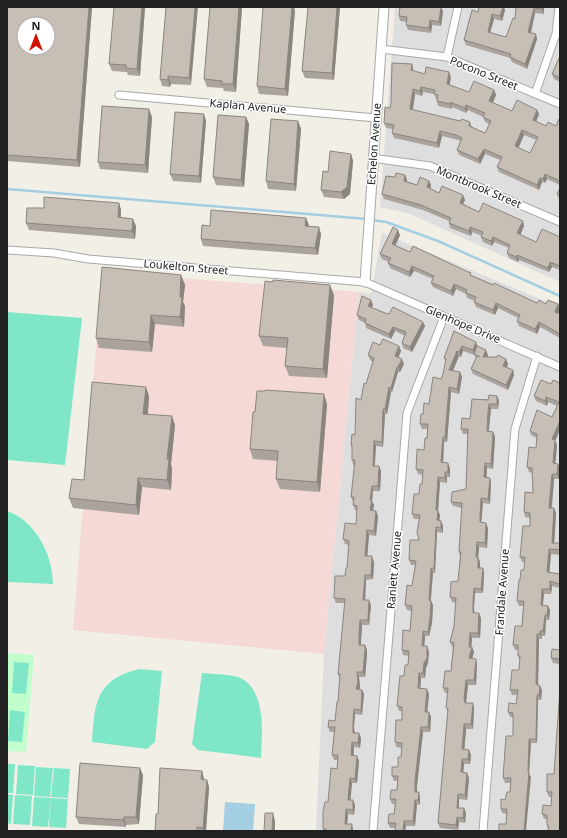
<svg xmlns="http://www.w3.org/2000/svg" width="567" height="838" viewBox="0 0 567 838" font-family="'Noto Sans',sans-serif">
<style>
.residential{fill:#dfdede}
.commercial{fill:#f4d9d6}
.park{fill:#c2fecc}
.pitch{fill:#7fe7c8}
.water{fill:#a4cfe3}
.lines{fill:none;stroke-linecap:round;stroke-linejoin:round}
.stream{stroke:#a4cfe3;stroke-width:2.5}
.minor-casing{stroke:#a8a8a8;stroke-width:9}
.tertiary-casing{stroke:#a8a8a8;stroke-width:11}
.minor{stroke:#fff;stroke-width:7}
.tertiary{stroke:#fff;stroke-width:9}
.wall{fill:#aba39d;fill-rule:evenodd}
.shaded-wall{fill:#8b857f}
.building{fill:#c7beb6;stroke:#8b857f;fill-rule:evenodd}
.labels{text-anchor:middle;stroke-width:3;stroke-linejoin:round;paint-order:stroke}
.street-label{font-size:11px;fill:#212121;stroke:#fff}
</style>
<rect width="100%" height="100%" fill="#f2efe7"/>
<path class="residential" d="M395,7H560V282L410,214L380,207Z
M382,233L560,307V831H316L324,654L359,292L371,294Z"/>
<path class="commercial" d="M102,272L359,292L324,654L73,630Z"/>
<path class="park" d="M7,653L34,655L26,752L7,751Z"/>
<path class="pitch" d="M7,312L82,318L65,465L7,460Z
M7,511C35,520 53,555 53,584L7,582Z
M14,662L29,663L26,694L12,693Z
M139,669L162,671L155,742L147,749L92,742C95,703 95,680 139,669Z
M202,673C213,674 228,674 238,677C267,688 262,734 261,758L198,750L192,744Z
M10,710L25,712L22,742L8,741Z
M7,764H15L13,793H7Z
M18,765L35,766L33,795L16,794Z
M36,767L53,768L50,797L34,796Z
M54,768L70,769L68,798L51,797Z
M7,794L13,795L11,824L7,823Z
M15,795L32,796L30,825L13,824Z
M34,797L51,798L48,827L32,826Z
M51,798L68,799L66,828L49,827Z"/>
<path class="water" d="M225,802L255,804L253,831H223Z"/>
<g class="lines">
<path class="stream" d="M7,189L367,219
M372,220L386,222L438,241L560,296"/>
<defs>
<path id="minor" d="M381,49L447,57L560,104
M447,57L458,7
M535,94L556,34L559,7
M119,95L376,118
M372,158L430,166L560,222
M7,250L54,253L88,259L365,282L560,367
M373,831L407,413L444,317
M483,831L515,429L537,356"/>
<path id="tertiary" d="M365,282L384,7"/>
</defs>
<use href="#minor" class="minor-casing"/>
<use href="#tertiary" class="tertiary-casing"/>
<use href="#minor" class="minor"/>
<use href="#tertiary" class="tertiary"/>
</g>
<path class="wall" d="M7,7H92L80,167L7,161Z
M145,7L140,76L128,75L127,72L112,71L109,64Z
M166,7L191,85L171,84L170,87L162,86L160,79Z
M210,7H242L236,92L224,91L223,88L207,87L204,79Z
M308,7H340L334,80L305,78L302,71Z
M516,7H544V14L535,13L531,33L536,34L537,39L527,69L512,62L510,58L466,45L464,40L478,12L505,10L502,21L494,19L490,33L506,37L515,19Z
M295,10L288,96L259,94L257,86Z
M443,11L441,26L432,25L431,33L408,30L406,25L407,22L400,21L399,16Z
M560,56V82L554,79L552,74Z
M412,64L413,69V71L425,74L451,77L449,85L469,92L494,90L496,95L493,103L512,111L537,110L539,114L536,121L546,126H556L560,119V185L547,179L545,183L542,182L539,190L499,172L497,167L500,160L485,154L480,164L459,155L457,150L461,141L458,140L442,136L439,148L394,138L392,133L393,129L386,128L384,123L390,108ZM423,92L434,94L436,99H437V101L438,106L452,109V107L466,113L468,110L483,117L485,122L489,124L485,133L472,127L470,122L460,121L413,110L415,94L422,96ZM524,135L536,140L530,153L518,148Z
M152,117L148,173L100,169L98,162Z
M246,117L249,124L244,187L216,185L213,177Z
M206,121L201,183L173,181L170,174Z
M298,121L301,129L296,191L268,189L266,181Z
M351,154L353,161L350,194L344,199L324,197L321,190Z
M405,175L407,180L406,181L417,185L429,181L431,185L430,189L439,193L465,200L463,204L479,212L524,226L520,235L536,242L560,237V270L552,267L549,272L519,260L518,262L509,258L507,253L509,248L494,242L492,246L483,242L481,237L482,236L472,232L471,236L450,228L449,223V221L423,210L384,199L382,194L395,177Z
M560,188V200L559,199L557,194Z
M119,203L121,210V218L136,226L135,239L29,230L26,223L44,208Z
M309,225V226L321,234L318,255L203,246L201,239L210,226Z
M400,235L395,246L410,252L471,275L537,303L558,304L560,308L558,314H560V338L540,327L537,334L519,326L517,321L518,318L498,308L495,315L476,307L474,302L475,301L467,298L466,294L456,289L453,296L435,288L433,287L431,283L433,279L414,271L410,277L390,268L388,263L389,262L382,259L380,254Z
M181,275L185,285L183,302L185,306L184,327L155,324L152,352L99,348L96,338Z
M334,295L327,378L289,376L285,366L287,348L263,346L259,336Z
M371,300L373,305L371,308L385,313L425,326L412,352L403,348L402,343L405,336L395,331L391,339L366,328L365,323L359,320L357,315Z
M454,331L477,346L488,355L487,357L508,364L507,367L513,370L514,375L508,390L473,374L471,369L476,358L474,355L463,351L461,357L459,356L453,371L460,372L462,377L459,394L451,392L447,442H444L443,463L450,468V477H447V483L440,482L438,511L440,515L439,521H441L443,526V533L437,532L435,573H433L431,600L433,605L432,623L429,636H425L424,646L429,651L428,663L426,668L425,678H421L420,688L429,694L427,712H429L431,717L430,732H423L417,786V792L420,797V805L417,804L415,826H406L405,831H395L396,828H390L388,823L394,814L395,804H392L390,799L397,790L398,781H394L392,776L398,767L401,757L402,748L396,747L395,742L402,720V711H399L397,706L404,676L408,665L409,656L403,655L402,650L410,631L412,611L407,610L405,605L412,586L415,565H411L409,560L419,540V519H414L412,514L422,484L423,475L418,474L416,469L424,450L427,438L428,429H422L420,424L423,414L443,374L446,361L444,358Z
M380,345L399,346L401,351L398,357L404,364L400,372H398L392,392H391L387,414H385L383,447L376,446L375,466H379L381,471L380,491H373L372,501L374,505L373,511H376L378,516L376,536L369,535L367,556L374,561V563L373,579L366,580L365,600L371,605L369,625H362L361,645H365L367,650V655L365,677H359L360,687L359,689L362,690L364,694L362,715L355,714L354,727L355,733H359L361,738L360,748L354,747V755L359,761L357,783H352L350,800L355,805L354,815L348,814L347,824L353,829V831H324L323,829L328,802L337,769L338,760H334L332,755L334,732H330L328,727L335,721L338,702L340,679L338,674L345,603H336L334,598L345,576L347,568L349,545L345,544L343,539L356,524L357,511L355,510L353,505V502L351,497L355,465H353L352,460V448L351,445L355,435L361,400L373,362L370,360L368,355Z
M560,383V430L555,441L557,445L555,463L560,468L559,479H554L552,508H554L556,513L554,543H560V555L551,554L549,573L560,574V588L552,586L551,594H544L543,605L548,606L550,610L549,620H546L545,636H542V639H539L538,684L540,686L542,690L541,700H538L537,743H531L529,774L531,777L506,824L507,814L502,813L501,809L510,792V783H505L503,778L513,736V717H510L508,712L516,704L517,695H512L510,690L519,670L520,661L518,656V650H515L513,645L522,626L523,606H519L517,601L520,580L524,570L525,562H522L520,557L530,526V518L525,517L524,512L533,493L532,473L529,472L527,467L536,448L537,438L531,435L530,431L552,417L557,406L548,402L547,406L536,401L534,396L551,384Z
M149,396L148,414L175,425L171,464L172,469L171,490L142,487L139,515L73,508L69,498L84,480Z
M472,399L499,400L498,409H491L490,417L489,431L493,432L495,437L493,469L487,468V477L491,482L490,504L483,503L481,522L488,528L487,548L479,547L478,557L480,562V568H483L484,573L483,593H475L474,607V613L481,618L480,638H472L471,647H472L474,652L472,658L477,664L476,685H468L466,703L474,708L473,729H466L464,750H469L471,755L470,764H464L463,772L467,773L469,778L467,800L459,799V808H464L466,813L465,823L459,822L458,830L440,828L438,823L448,712L446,708L448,693H445L443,688L451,671L453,647H452L450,642L454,626L456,603L452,602L450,597L458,581L460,557L459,552L462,508L453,506L451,502L466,489L468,434H463L461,429L470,419Z
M327,404L320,492L280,489L276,479L278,461L253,459L250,449L255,412Z
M560,650V664L553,663L551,658Z
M202,771L204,780H207L209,787L206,831H155L158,814Z
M554,774L549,830H548L547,825V819H544L542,814L551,806V797H549L547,792Z
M143,775L139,824L126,825V827L79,824L76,817Z"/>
<path class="shaded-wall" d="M89,7H92L80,167L77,160Z
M142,7H145L140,76L137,69Z
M195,7H198L191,85L189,78Z
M239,7H242L236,92L233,84Z
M292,7H294L295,10L288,96L285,89Z
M337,7H340L334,80L332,73Z
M441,7L443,11L441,26L439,22Z
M503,7H504L505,10L502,21L500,16Z
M542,7H544V14L542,9Z
M534,8L535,13L530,37L528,32Z
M492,14L494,19L489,37L488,32Z
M430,20L432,25L431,33L429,28Z
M536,34L537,39L527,69L525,64Z
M412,64L413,69V75L411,70Z
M449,72L451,77L449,89L447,84Z
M168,76L171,84L170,87L168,80Z
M421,87L423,92L422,96L420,91Z
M413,89L415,94L412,114L410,109Z
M494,90L496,95L491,106L489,101Z
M450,102L452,107V109L450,104Z
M466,105L468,110L466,113L465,108Z
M149,109L152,117L148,173L145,165Z
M537,110L539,114L535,125L533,120Z
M204,114L206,121L201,183L199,176Z
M246,117L249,124L244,187L241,180Z
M298,121L301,129L296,191L294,184Z
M522,130L524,135L517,151L515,146Z
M440,131L442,136L439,148L437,143Z
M484,149L485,154L480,164L478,159Z
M351,154L353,161L350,194L344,199L341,192Z
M545,174L547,179L545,183L543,179Z
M405,175L407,180L405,185L404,181Z
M540,178L542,182L539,190L537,185Z
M429,181L431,185L429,192L427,187Z
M463,195L465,200L461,208L460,203Z
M119,203L121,210L120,225L118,217Z
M306,218L309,225L308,233L305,226Z
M133,219L136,226L135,239L132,231Z
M523,221L524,226L519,238L517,233Z
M319,227L321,234L318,255L315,248Z
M470,227L472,232L471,236L469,231Z
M398,230L400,235L394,249L392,244Z
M493,237L494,242L492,246L491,241Z
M517,255L519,260L518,262L516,257Z
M550,262L552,267L549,272L548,268Z
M412,266L414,271L410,277L409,272Z
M181,275L185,285L183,302L185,306L184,327L180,317V297Z
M454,284L456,289L453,296L451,291Z
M330,285L334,295L327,378L323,369Z
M371,300L373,305L370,311L368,306Z
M496,303L498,308L495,315L493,310Z
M558,304L560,310L557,317L555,312Z
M151,315L155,324L152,352L149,342Z
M423,322L425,326L412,352L410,347Z
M539,322L540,327L537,334L535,329Z
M393,327L395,331L391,339L389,334Z
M476,342L478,347L474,354L473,350Z
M399,346L401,351L397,361L395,356Z
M462,346L463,351L461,357L459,352Z
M486,350L488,355L485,362L483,357Z
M457,351L459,356L451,375L449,370Z
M402,359L404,364L400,372L398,367Z
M506,359L508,364L505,371L503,366Z
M397,367L398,372L392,392L391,388Z
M513,370L514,375L508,390L506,385Z
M460,372L462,377L459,394L457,389Z
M146,387L149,396L147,423L143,414Z
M389,387L391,392L387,414L385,409Z
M449,387L451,392L447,442L445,437Z
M324,394L327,404L320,492L317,482Z
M497,396L499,400L498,409L497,404Z
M546,397L548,402L547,406L545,401Z
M489,404L491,409L488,436L487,431Z
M383,409L385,414L383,447L382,442Z
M172,416L175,425L171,464L172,469L171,490L167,480V459Z
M560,421V430L555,441L557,445L555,468L553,463L552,439Z
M493,432L495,437L493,469L491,464Z
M443,437L444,442L443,467L441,462Z
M374,441L376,446L374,471L373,466Z
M448,463L450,468V477L448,472Z
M485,463L487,468L486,482L484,477Z
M558,464L560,468L559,479L557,474Z
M379,466L381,471L380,491L378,486Z
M445,472L447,477V483L445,478Z
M552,474L554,479L551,513L549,508Z
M438,477L440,482L438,511L440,515L439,525L437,520L436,510Z
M138,478L142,487L139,515L136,505Z
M490,478L491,482L490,504L488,499Z
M372,486L373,491L372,501L374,505L372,515L370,510Z
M481,498L483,503L481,527L480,522V517Z
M554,508L556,513L554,547L552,543Z
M376,511L378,516L376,536L374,531Z
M441,521L443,526V533L441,528Z
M486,523L488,528L487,548L485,543Z
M436,527L437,532L435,573L434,568Z
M367,530L369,535L367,560L365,556Z
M477,542L479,547L478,561L476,557Z
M549,549L551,554L549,577L547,572Z
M372,556L374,563L373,579L371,575Z
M478,557L480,562V573L478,568Z
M431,568L433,573L430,605L429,600Z
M483,568L484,573L483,593L481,589Z
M365,575L366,580L365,605L363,600Z
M550,581L552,586L551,594L550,589Z
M474,588L475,593L474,607L475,618L473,613V602Z
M542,589L544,594L542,610L541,605Z
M369,600L371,605L369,625L368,620Z
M431,601L433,605L432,623L429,636L428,632Z
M548,606L550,610L549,620L547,615Z
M479,613L481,618L480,638L478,633Z
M545,615L546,620L545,636L543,631Z
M360,620L362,625L361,639V649L359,645V634Z
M423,631L425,636L424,651L422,646Z
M540,631L542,636V639L540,634Z
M470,633L472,638L471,652L469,647Z
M537,634L539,639L538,688L536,684Z
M365,645L367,650V655L365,677L363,672Z
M427,646L429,651L428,663L426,668L425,678L423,673L424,663Z
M472,647L474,652L471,663L469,658Z
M476,659L477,664L476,685L474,680Z
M357,672L359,677L360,687L358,694L356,689Z
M419,673L421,678L420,693L418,688Z
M466,680L468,685L466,703H465L464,698Z
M540,686L542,690L541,700L539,695Z
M427,689L429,694L427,716L425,712Z
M362,690L364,694L362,715L361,710Z
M537,695L538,700L537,743L536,739Z
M473,703L474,708L473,729L471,724Z
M354,709L355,714L354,727L355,738L353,733V722Z
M429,712L431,717L430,732L428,727Z
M464,724L466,729L464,754L462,749Z
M421,727L423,732L417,786V797L415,792V781Z
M359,733L361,738L360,748L358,743Z
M529,739L531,743L529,774L531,777L526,831H524Z
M352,742L354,747L353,760L351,755Z
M469,750L471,755L470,764L468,759Z
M357,756L359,761L357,783L355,779Z
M462,759L464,764L463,777L461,772Z
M140,768L143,775L139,824L136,817Z
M202,771L204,779V787L201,779Z
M467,773L469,778L467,800L465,795Z
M350,778L352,783L350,805L348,800Z
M207,780L209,787L206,831H204L203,828Z
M419,792L420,797V805L418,800Z
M458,794L459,799V813L457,808Z
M353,800L355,805L354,815L353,810Z
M415,800L417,804L415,826L413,821Z
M464,808L466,813L465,823L463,818Z
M346,809L348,814L347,828L345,824Z
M273,813L275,821V831H272Z
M124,817L126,825V827L123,820Z
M457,817L459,822L458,830L456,825Z
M404,821L406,826L405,831H403Z
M352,824L353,829V831H351Z"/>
<path class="building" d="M7,7H89L77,160L7,155ZM24,24H48V48H24Z
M114,7H142L137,69L126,68V65L109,64Z
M166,7H195L189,78L168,76V80L160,79Z
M210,7H239L233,84H222V81L204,79Z
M263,7H292L285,89L257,86Z
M308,7H337L332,73L302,71Z
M400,7H441L439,22L430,20L429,28L406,25L407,17L399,16Z
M479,7H503L500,16L492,14L488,32L506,37L513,18L515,19L516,7H542V9L534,8L528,32L536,34L525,64L510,57L511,54L464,40L472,10L478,12Z
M560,56V78L552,74Z
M392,63L412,64L411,70L425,74L426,67L449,72L447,84L469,92L474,81L494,90L489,101L512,111L517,100L537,110L533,120L546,126L548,122L556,126L559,119H560V181L545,174L543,179L540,178L537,185L497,167L502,157L484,149L478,159L457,150L462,138L456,135L440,131L437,143L392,133L394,125L384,123L385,107L390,108L391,102ZM421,87L435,90L434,94L438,95L437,101L450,104V102L465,108L466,105L485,113L483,117L491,121L485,133L469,126L470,122L462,119L460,121L410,109L413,89L420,91ZM522,130L538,137L530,153L515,146Z
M102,106L149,109L145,165L98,162Z
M175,112L204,114L199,176L170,174Z
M218,115L246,117L241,180L213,177Z
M271,119L298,121L294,184L266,181Z
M330,151L351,154L347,187L341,192L321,190L323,171L328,172Z
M396,173L405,175L404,181L417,185L420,177L429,181L427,187L439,193L442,186L463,195L460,203L479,212L483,203L523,221L517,233L536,242L542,229L560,237V266L550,262L548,268L517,255L516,257L507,253L510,245L493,237L491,241L481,237L483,232L470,227L469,231L449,223L451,218L421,205L382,194L386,176L395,177Z
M560,188V196L557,194Z
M44,197L119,203L118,217L133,219L132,231L26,223L27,208H44Z
M211,210L306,218L305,226L319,227L315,248L201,239L202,225L210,226Z
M393,227L398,230L392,244L410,252L413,246L466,271L471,273L470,275L493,285L494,283L537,303L539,300L546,304L548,300L558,304L555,312L560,314V334L539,322L535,329L517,321L520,315L496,303L493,310L474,302L476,297L466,293L467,290L454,284L451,291L433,283H431L434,276L412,266L409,272L388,263L391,258L380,254Z
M102,267L181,275L180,297H182L180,317L151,315L149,342L96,338Z
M273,280L330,285L323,369L285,366L288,338L259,336L265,281L273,282Z
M362,296L371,300L368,306L385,313L389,314L393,307L423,322L410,347L402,343L406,332L393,327L389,334L365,323L366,319L357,315Z
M454,331L476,342L473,350L462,346L459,352L457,351L449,370L460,372L457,389L449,387L445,437H443L441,462L448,463V472H445V478L438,477L436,510H438L437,520L441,521V528L436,527L434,568H431L429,600L431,601L430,618L428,632L423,631L422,646H427V658L424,663L423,673H419L418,688L427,689L425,712H429L428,727H421L415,781V792H419L418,800H415L413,821H404L403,831H395L396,823H388L389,814H394L396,799H390L391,790H397L398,776H392V767H398V757H401L402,743L395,742L396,720H402V707L397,706L400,676H404L405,665H408L409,651L402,650L403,630L410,631L412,606L405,605L407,585L412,586L416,561L409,560L410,540H419L417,532L420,515L412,514L414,494H419L420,484H422L423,470L416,469L417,451V449L424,450L425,438H427L428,424H420L421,414H423L424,403L429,404L433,377L441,379L443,374L446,359L444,358Z
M383,339L399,346L395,356L402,359L398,367H397L391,388L389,387L385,409H383L382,442L374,441L373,466H379L378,486H372L370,500H372L370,510L376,511L374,531L367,530L365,556H372V558L371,575H365L363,600H369L368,620H360L359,634V645H365V650L363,672H357L358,682L356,689L362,690L361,710L354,709L353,722V733H359L358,743L352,742L351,755L357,756L355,779L350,778L348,800H353V810L346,809L345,824H352L351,831H326V829H323V811L325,802H328L331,768L337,769L338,755H332L335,727H328L329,720L335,721L337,702H338L340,674H338L345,599L334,598L335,576H345L346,568H347L349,541L343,539L345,523L356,524L357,506L353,505L354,497H351L355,460H352V445H351L352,434L355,435L356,398L361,400L364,383L366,384L374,358L368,355L373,342L380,345Z
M477,346L486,350L483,357H497L498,355L506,359L503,366L513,370L506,385L471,369L477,356L480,357L474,354Z
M541,380L551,384L553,380L560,383V421L552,439L555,440L553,463L558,464L557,474H552L549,508H554L552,543H560V550L549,549L547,572L560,574V584L550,581V589H542L541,605L548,606L547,615H545L543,631H540V634H537L536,684L540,686L539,695H537L536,739H529L528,772H529L524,831H499V824H506L507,809H501V799L505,800L507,792H510L511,778H503L506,736H513V713L508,712L509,703L516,704L518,690H510L512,670H519L520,656H518V645H513L515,626H522L524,601H517L519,580H520L521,570H524L525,557H520L523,526H530V513L524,512L525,492L533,493L532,468L527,467L529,447L536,448L537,434L530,431L537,410L552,417L559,402L546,397L545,401L534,396Z
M92,382L146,387L143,414L172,416L167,459H169L167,480L138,478L136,505L69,498L72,479L84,480Z
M265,390L324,394L317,482L276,479L278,451L250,449L253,412H255L257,391H265Z
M489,395L497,396V404H489L488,412L487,431L493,432L491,464L485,463L484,477L490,478L488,499L481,498L480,517V522L486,523L485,543L477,542L476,557H478V568H483L481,589L474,588L473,602V613H479L478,633H470L469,647H472L469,658L476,659L474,680H466L464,698L465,703H473L471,724H464L462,749L469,750L468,759H462L461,772L467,773L465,795L458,794L457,808H464L463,818L457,817L456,825L438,823L448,709L446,708L448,688H443L445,671H451L454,643L450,642L454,626L456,598L450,597L451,582L458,581L461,552H459L462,503L451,502L452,492L466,489L468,429H461L462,418L470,419L472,399L488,400Z
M552,649L560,650V659L551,658Z
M560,689V831H549L548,825H547V815L542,814L543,805L551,806L552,792H547V774H554Z
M80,763L140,768L136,817H124L123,820L76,817Z
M160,768L202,771L201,779L207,780L203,828L197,827V831H155L156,814H158Z
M265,813H273L272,831H264Z"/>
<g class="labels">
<g class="street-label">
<text transform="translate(484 73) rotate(22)" y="4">Pocono Street</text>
<text transform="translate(248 106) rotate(5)" y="4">Kaplan Avenue</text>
<text transform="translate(374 144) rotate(-86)" y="4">Echelon Avenue</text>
<text transform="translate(479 187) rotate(23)" y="4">Montbrook Street</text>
<text transform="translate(186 267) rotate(5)" y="4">Loukelton Street</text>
<text transform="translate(463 324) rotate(23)" y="4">Glenhope Drive</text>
<text transform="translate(394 570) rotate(-85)" y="4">Ranlett Avenue</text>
<text transform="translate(502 592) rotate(-86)" y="4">Frandale Avenue</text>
</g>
</g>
<rect width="567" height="838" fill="none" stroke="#212121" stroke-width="16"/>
<g transform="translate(36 36)"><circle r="19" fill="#ffffff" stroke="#a6a6a6"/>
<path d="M0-3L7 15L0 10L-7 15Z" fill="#d21200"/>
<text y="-6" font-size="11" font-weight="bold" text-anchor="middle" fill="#212121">N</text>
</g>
</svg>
